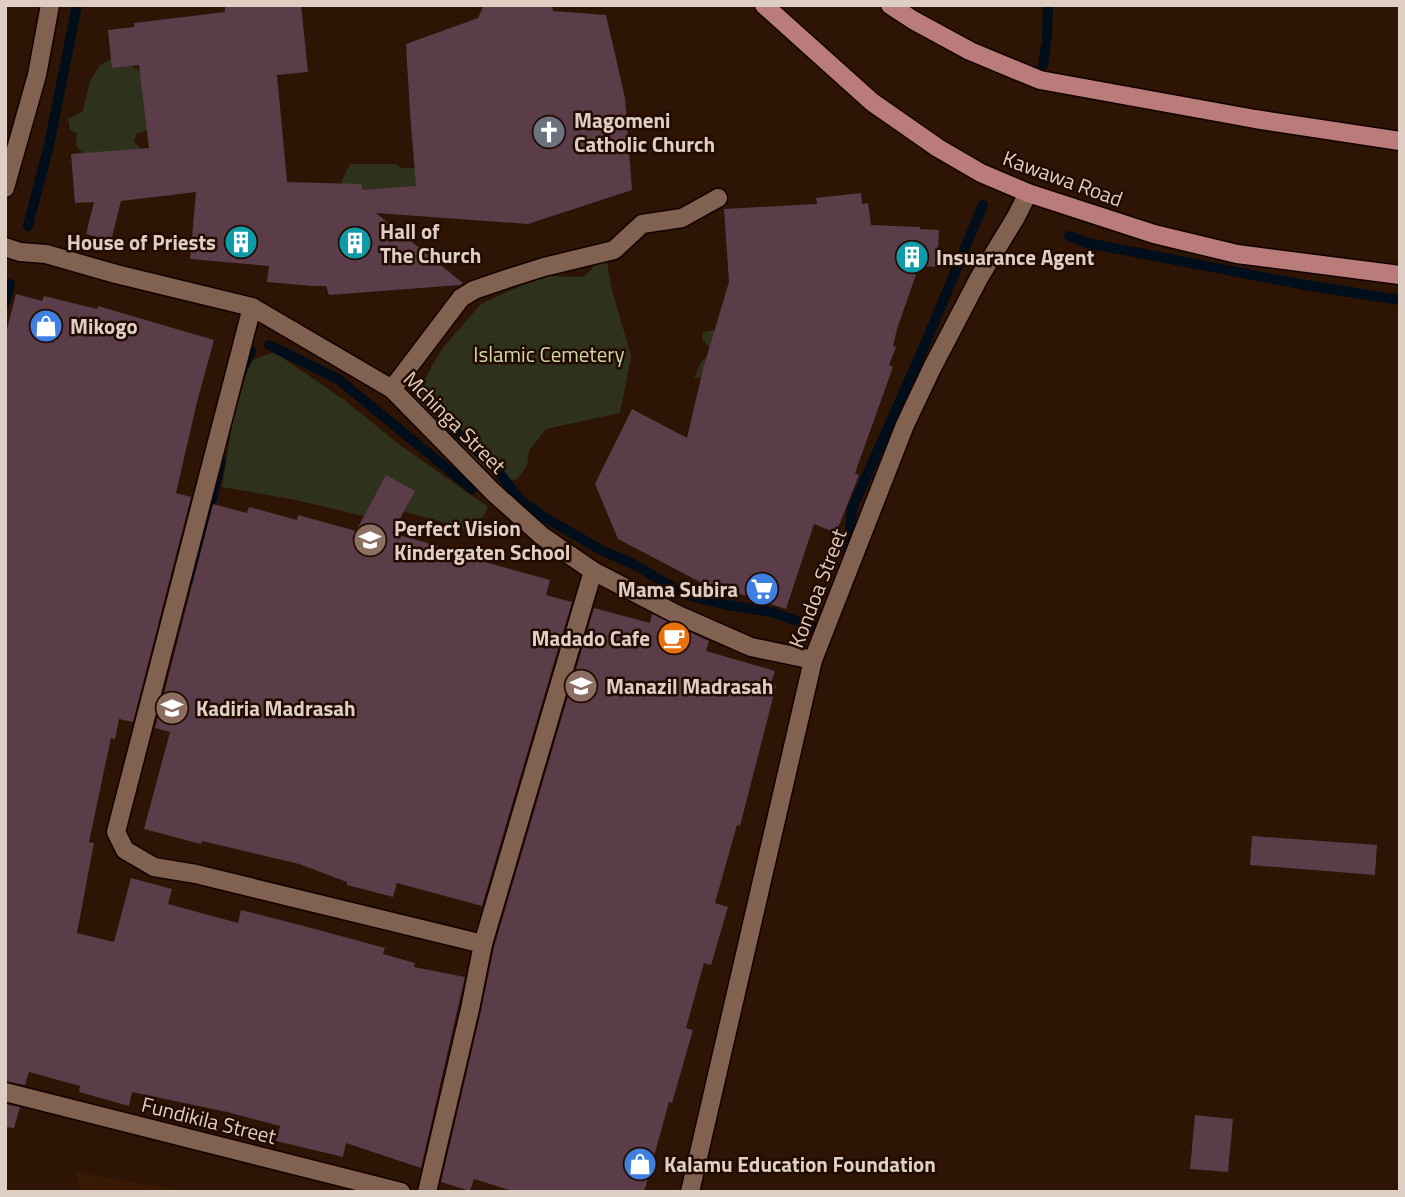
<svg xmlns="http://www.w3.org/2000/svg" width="1405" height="1197" font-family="'Titillium Web',sans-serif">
<rect width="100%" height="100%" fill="#2d1404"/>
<path fill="#381904" d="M 75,1172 L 193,1192 L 80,1192 Z"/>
<g fill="#2e321c">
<path d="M 111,59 L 127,63 L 145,74 L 165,127 L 137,133 L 134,142 L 142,149 L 127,165 L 87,158 L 76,145 L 77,133 L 70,130 L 68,119 L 83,111 L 90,81 L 100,65 Z"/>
<path d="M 350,164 L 397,164 L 400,168 L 422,168 L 417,196 L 340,198 L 342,180 Z"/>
<path d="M 607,261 L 611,286 L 631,356 L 620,413 L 546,429 L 529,451 L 527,466 L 517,479 L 502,482 L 410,404 L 442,349 L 481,304 L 520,286 L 550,276 L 584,277 L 596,264 Z"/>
<path d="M 713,330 L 727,334 L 715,376 L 694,378 L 702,360 L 713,356 L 713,351 L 702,339 L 703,332 Z"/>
<path d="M 274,352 L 343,399 L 400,445 L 488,507 L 478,527 L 465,530 L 454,525 L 405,512 L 380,519 L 359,515 L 296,500 L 222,487 L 233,420 L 250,361 Z"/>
</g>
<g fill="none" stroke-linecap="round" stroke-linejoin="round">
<g stroke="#000d1a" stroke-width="10">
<path d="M 1047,38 L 1048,5"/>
<path d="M 1043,65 L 1046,46"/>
<path d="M 28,226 L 49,145 L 77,5"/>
<path d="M 1069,236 L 1087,243 L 1305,285 L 1400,300"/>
<path d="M 5,303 L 10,284"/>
<path d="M 269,345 L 338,379 L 472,489"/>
<path d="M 242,371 L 251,351"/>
<path d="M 451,427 L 498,471 L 521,501 L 549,520 L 601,550 L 635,565 L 686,595 L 727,605 L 771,612 L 821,629 L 824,622"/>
<path d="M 848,555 L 852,509 L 926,342 L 983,205"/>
<path d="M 191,579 L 200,551 L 221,460"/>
</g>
</g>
<g fill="#5b3c49">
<path d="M 225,5 L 301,5 L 308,72 L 277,75 L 287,182 L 361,184 L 363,190 L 416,186 L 410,113 L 406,44 L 478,18 L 484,5 L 552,5 L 553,11 L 606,15 L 625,98 L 632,190 L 528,224 L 376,213 L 463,283 L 460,285 L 329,295 L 326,286 L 312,286 L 267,282 L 269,266 L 190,259 L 196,192 L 121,201 L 111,241 L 86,234 L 94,202 L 75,203 L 71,154 L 149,148 L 139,65 L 112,68 L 108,30 L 134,27 L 134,23 L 225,12 Z"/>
<path d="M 861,193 L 862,204 L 868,203 L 871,225 L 920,227 L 920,229 L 939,230 L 937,267 L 919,266 L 897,329 L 893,346 L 896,347 L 889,365 L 893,367 L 855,473 L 859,475 L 836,533 L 814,524 L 786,609 L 722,588 L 721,593 L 618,539 L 595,484 L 632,409 L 687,438 L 703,369 L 729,282 L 724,209 L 817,204 L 816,198 Z"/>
<path d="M 16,294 L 42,301 L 44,296 L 97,309 L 98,306 L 214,340 L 197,402 L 176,493 L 191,497 L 133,722 L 119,719 L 115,739 L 111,738 L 89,842 L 94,843 L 77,933 L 114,942 L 131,878 L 172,889 L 168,904 L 238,923 L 241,910 L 300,925 L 385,948 L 383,954 L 415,963 L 414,967 L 465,977 L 421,1168 L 346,1143 L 343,1157 L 276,1141 L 280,1126 L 227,1112 L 132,1092 L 129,1106 L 79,1092 L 80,1086 L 29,1072 L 25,1085 L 5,1081 L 5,337 Z"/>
<path d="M 386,475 L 415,491 L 392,533 L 438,546 L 437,549 L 550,580 L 546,595 L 572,602 L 482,906 L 397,883 L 393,897 L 347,885 L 347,882 L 299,864 L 202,841 L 201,844 L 144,829 L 170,732 L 155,728 L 213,504 L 247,513 L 249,507 L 297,520 L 298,515 L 356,531 Z"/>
<path d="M 594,608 L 650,623 L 652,614 L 709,641 L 706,651 L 775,671 L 771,684 L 776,686 L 740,826 L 737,825 L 715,903 L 728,907 L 711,965 L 704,963 L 686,1028 L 693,1030 L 672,1103 L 669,1102 L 644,1192 L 516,1192 L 474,1179 L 470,1191 L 441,1182 L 481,1011 L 494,947 Z"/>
<path d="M 1252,836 L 1377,845 L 1375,875 L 1250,865 Z"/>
<path d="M 5,1104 L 20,1107 L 14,1128 L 5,1127 Z"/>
<path d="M 1195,1115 L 1233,1119 L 1228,1172 L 1190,1169 Z"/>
</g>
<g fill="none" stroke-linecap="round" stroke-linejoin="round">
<defs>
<g id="street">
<path d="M 5,247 L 20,252 L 46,254 L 116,274 L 252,307 L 392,389 L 493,492 L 542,536 L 593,571 L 676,614 L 751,647 L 813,660"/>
<path d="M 252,307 L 116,832 L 125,850 L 154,867 L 196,874 L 483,944"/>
<path d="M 392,389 L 461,298 L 474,290 L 509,278 L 544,267 L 614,250 L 642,224 L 682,218 L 718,198"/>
<path d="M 5,1092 L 401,1192"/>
<path d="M 427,1192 L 470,1009 L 483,944 L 593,571"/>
</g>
<g id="secondary">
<path d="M 5,188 L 37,75 L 50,5"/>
<path d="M 690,1192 L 813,660 L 905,425 L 932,368 L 979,278 L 1016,217 L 1028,193"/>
</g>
<g id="primary">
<path d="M 764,5 L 872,102 L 938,148 L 981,173 L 1028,193 L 1154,234 L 1237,254 L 1400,275"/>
<path d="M 890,5 L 913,20 L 970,51 L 1040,80 L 1255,119 L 1400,141"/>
</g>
</defs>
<use href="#street" stroke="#130100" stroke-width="21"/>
<use href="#secondary" stroke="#130100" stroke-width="21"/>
<use href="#primary" stroke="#130100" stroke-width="21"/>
<use href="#street" stroke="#816250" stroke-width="18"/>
<use href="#secondary" stroke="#816250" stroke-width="18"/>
<use href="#primary" stroke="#b97c7a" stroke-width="18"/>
</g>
<defs>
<symbol id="church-disc" viewBox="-11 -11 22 22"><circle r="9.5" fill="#6b7280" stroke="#220b00"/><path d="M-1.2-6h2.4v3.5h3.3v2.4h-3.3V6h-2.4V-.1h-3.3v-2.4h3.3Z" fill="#fff"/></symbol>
<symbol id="building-disc" viewBox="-11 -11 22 22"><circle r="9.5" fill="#0f9aa8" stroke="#220b00"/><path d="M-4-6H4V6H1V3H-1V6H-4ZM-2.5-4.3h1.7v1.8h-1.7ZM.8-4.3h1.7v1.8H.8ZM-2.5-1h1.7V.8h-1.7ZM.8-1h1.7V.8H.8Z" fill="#fff"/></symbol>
<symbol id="shop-disc" viewBox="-11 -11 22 22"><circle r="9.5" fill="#3f7fe0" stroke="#220b00"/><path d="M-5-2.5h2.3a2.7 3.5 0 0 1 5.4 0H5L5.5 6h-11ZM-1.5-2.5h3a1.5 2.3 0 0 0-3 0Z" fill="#fff"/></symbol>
<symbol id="school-disc" viewBox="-11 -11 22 22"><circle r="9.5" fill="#8d6e63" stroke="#220b00"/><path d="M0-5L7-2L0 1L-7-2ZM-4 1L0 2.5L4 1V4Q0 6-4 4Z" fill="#fff"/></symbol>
<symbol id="supermarket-disc" viewBox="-11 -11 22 22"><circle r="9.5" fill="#3f7fe0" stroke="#220b00"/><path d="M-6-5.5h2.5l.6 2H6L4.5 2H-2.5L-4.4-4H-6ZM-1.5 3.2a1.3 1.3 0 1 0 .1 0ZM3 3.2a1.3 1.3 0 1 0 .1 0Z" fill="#fff"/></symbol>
<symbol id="cafe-disc" viewBox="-11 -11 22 22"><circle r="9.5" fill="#e8710a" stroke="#220b00"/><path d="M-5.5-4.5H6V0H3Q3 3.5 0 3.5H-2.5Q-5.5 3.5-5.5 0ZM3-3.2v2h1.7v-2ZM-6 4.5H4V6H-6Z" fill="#fff"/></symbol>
</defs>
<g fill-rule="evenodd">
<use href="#church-disc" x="530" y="113" width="38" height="38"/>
<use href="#building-disc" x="222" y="223" width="38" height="38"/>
<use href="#building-disc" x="336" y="224" width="38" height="38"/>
<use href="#building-disc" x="893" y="238" width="38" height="38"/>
<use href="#shop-disc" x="27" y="307" width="38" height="38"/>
<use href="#school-disc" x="351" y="521" width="38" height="38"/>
<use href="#supermarket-disc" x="743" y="570" width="38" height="38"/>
<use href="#cafe-disc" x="655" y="619" width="38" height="38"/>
<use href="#school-disc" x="562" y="667" width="38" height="38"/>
<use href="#school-disc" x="153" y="689" width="38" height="38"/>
<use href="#shop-disc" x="621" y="1145" width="38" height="38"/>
</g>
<g text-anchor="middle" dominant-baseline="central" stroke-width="5" stroke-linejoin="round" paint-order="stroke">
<g font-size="21" font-weight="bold" fill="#dfcec4" stroke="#220b00" text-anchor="start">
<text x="574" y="120">Magomeni<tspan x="574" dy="24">Catholic Church</tspan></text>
<text x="380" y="231">Hall of<tspan x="380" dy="24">The Church</tspan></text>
<text x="216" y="242" text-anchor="end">House of Priests</text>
<text x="936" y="257">Insuarance Agent</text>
<text x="70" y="326">Mikogo</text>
<text x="394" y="528">Perfect Vision<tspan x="394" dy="24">Kindergaten School</tspan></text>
<text x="738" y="589" text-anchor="end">Mama Subira</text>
<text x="650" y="638" text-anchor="end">Madado Cafe</text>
<text x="606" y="686">Manazil Madrasah</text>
<text x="196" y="708">Kadiria Madrasah</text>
<text x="664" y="1164">Kalamu Education Foundation</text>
</g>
<g font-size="21" fill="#dfcec4" stroke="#220b00">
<text transform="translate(1063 178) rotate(20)">Kawawa Road</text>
<text transform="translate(455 422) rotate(45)">Mchinga Street</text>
<text transform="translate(817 588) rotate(-69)">Kondoa Street</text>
<text transform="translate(209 1120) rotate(14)">Fundikila Street</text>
</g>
<g font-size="21" fill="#cfd9a5" stroke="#220b00">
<text x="549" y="354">Islamic Cemetery</text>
</g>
</g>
<rect width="1405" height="1197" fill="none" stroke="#dfcec4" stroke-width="14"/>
</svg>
